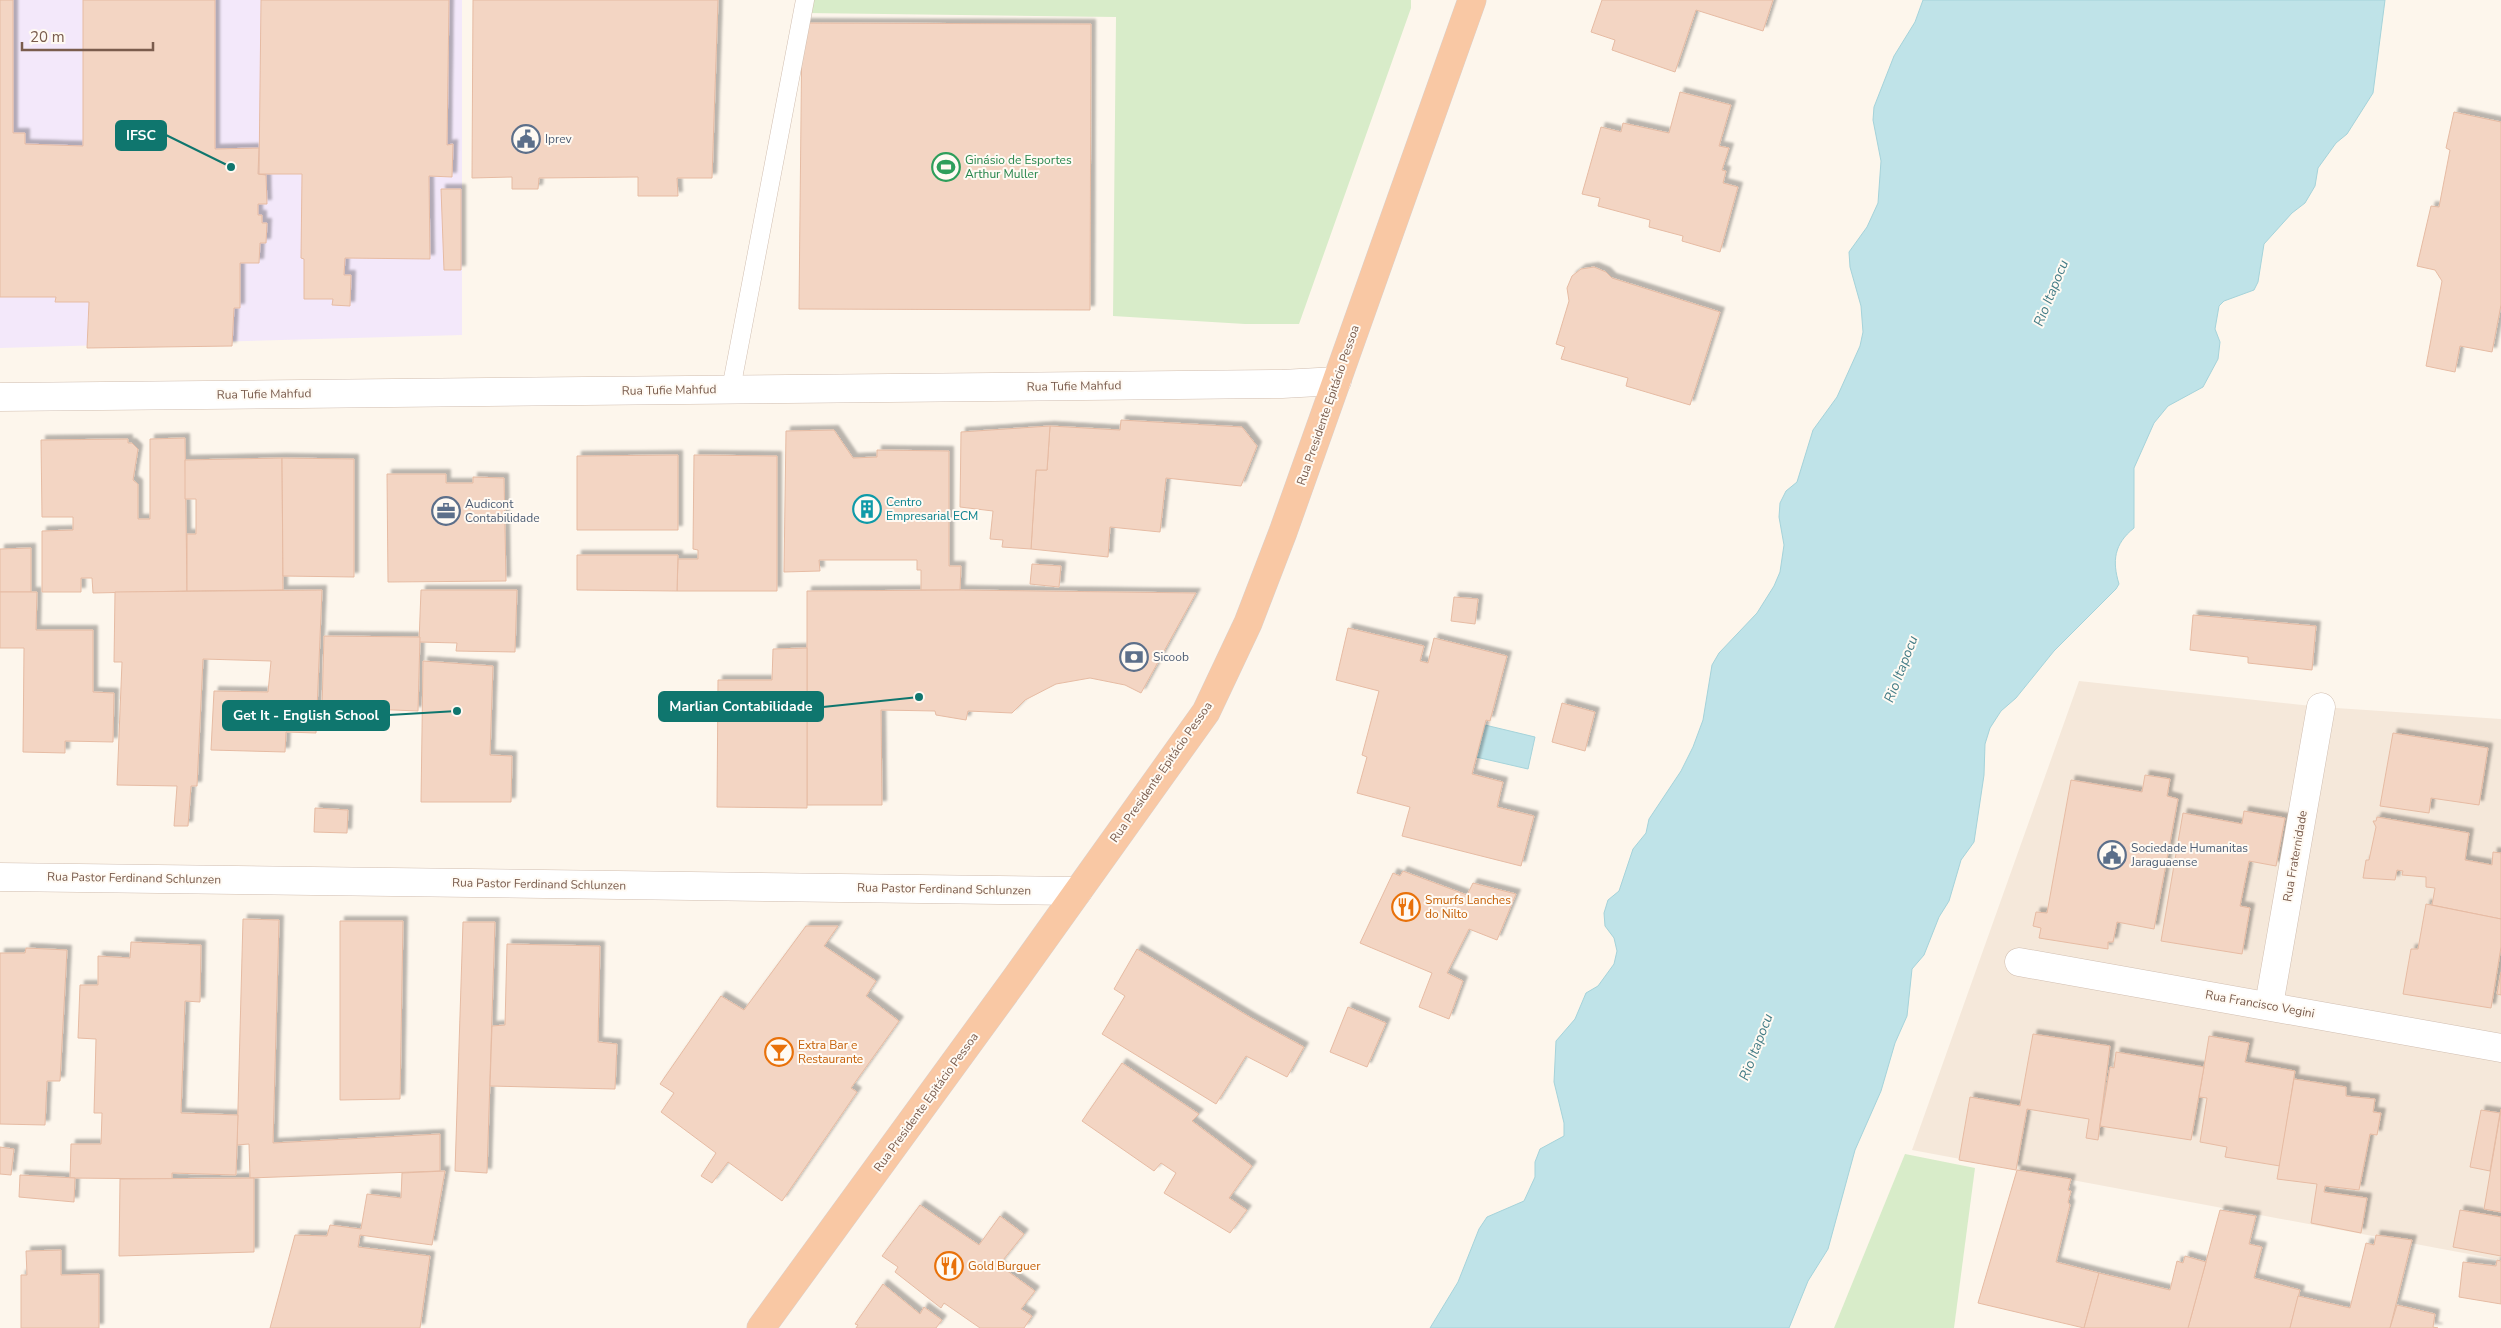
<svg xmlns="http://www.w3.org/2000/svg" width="2501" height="1328" font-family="'Nunito Sans',sans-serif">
<defs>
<filter id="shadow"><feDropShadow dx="4.5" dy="-4.5" stdDeviation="1" flood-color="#0004"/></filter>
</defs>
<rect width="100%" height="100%" fill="#fdf6ec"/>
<path fill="#f5e8da" d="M 2079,681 L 2321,707 L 2501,719 L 2501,1260 L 1912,1150 Z"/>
<path fill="#f3e8fa" d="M 0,0 L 462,0 L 462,335 L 0,348 Z"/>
<g fill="#d8ecc9">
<path d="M 806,0 L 1411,0 L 1411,8 L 1299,324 L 1245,324 L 1113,316 L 1116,17 L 807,13 Z"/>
<path d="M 1905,1154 L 1975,1168 L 1954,1328 L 1834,1328 Z"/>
</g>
<g fill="#bfe3e8" stroke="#a5d3da">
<path d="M 1923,0 L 2385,0 L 2373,93 L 2347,134 L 2336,143 L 2318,168 L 2315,186 L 2305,203 L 2292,213 L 2264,244 L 2258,282 L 2254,290 L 2224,301 L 2219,306 L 2215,329 L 2220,342 L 2218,359 L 2203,387 L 2168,406 L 2154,423 L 2134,468 L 2134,528 C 2114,544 2112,561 2119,584 L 2116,589 L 2054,651 L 2016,698 L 2001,711 L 1990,728 L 1985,744 L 1984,775 L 1974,842 L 1961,860 L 1949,901 L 1939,917 L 1924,955 L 1912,969 L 1907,1016 L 1895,1043 L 1881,1091 L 1855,1150 L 1828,1249 L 1808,1281 L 1789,1328 L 1430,1328 L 1458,1282 L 1479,1229 L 1487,1217 L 1524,1201 L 1535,1177 L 1535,1162 L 1540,1149 L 1564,1136 L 1564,1123 L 1554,1082 L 1556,1041 L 1575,1019 L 1586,993 L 1598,986 L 1614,964 L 1617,951 L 1614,938 L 1605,926 L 1604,913 L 1608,900 L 1619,891 L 1633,849 L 1646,833 L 1649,819 L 1681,771 L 1693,747 L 1703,720 L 1712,665 L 1719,653 L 1757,613 L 1774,586 L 1780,572 L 1784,545 L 1779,517 L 1780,503 L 1786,491 L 1797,482 L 1813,430 L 1837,397 L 1860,346 L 1863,332 L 1861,306 L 1850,267 L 1849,252 L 1867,227 L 1878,203 L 1881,161 L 1873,120 L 1874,107 L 1894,56 L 1915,22 Z"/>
<path d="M 1485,725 L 1535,737 L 1528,769 L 1476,757 Z"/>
</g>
<g fill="#f3d5c3" stroke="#e6bba3" filter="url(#shadow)">
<path d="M 0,0 L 13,0 L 13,133 L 25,133 L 25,144 L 83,146 L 83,0 L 215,0 L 215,149 L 259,148 L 258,174 L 266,175 L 267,204 L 258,204 L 258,215 L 262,215 L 262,223 L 267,223 L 266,243 L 260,243 L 259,263 L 240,263 L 240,308 L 234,308 L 232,346 L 87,348 L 89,302 L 55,302 L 56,297 L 0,297 Z"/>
<path d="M 261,0 L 449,0 L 447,145 L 453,144 L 452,177 L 429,176 L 430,259 L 345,258 L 344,275 L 351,275 L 350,306 L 332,305 L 333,299 L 304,299 L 304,259 L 301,258 L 302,174 L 259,174 Z"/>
<path d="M 473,0 L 718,0 L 712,178 L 677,178 L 678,196 L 638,196 L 638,177 L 539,178 L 538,189 L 512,189 L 512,177 L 472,178 Z"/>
<path d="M 1602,0 L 1773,0 L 1763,31 L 1696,10 L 1675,72 L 1612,50 L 1615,40 L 1591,32 Z"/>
<path d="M 802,23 L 1091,24 L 1090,310 L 799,309 Z"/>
<path d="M 1680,92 L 1731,105 L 1719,146 L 1729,148 L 1722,170 L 1726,171 L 1723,183 L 1738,187 L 1720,252 L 1682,241 L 1683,236 L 1649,227 L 1650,220 L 1598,206 L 1600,198 L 1582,194 L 1601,127 L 1621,132 L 1623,123 L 1669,133 Z"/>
<path d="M 2454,112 L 2501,122 L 2501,305 L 2492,352 L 2460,346 L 2455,372 L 2426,366 L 2442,281 L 2435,270 L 2417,266 L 2431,206 L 2439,207 L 2450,150 L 2446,148 Z"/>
<path d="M 441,189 L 461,189 L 461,270 L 444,270 Z"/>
<path d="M 1594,267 L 1606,272 L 1612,278 L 1720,312 L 1690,405 L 1626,386 L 1628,378 L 1561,359 L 1565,347 L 1556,344 L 1569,301 L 1567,288 L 1572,276 L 1581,269 Z"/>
<path d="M 1121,420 L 1242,427 L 1257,446 L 1241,486 L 1166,478 L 1160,532 L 1110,527 L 1108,557 L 1031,549 L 1036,470 L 1047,470 L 1050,426 L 1120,430 Z"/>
<path d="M 1050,426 L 1047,470 L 1036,470 L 1031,549 L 1002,547 L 1003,540 L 990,539 L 993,511 L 960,507 L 961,432 Z"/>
<path d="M 834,430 L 853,458 L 877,457 L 877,450 L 949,451 L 949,566 L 961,566 L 960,590 L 921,590 L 921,570 L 917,570 L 917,560 L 819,560 L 820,571 L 784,572 L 786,431 Z"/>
<path d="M 185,438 L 187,591 L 93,593 L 92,578 L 81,578 L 81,592 L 42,592 L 42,531 L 73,530 L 73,517 L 42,517 L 41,440 L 128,439 L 128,443 L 132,443 L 138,449 L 133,480 L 138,484 L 138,519 L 150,519 L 150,439 Z"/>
<path d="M 678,455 L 678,530 L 577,530 L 577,456 Z"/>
<path d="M 694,455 L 777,456 L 777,591 L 677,591 L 678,559 L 698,559 L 698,550 L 693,549 Z"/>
<path d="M 282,458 L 283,590 L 187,591 L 187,534 L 196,534 L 196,499 L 185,499 L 185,460 Z"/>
<path d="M 282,458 L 354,459 L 354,577 L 283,576 Z"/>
<path d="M 387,474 L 446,474 L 446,483 L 473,483 L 473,477 L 504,478 L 506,581 L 388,582 Z"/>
<path d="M 31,548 L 31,592 L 0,592 L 0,549 Z"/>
<path d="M 577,555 L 678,555 L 677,591 L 577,590 Z"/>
<path d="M 1032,564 L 1061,566 L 1059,587 L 1030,584 Z"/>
<path d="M 322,590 L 316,733 L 286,732 L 285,752 L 211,750 L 214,691 L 268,692 L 271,661 L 203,659 L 197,786 L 191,786 L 188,826 L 174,826 L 177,786 L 117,785 L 122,662 L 114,662 L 115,592 Z"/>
<path d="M 421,590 L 517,590 L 515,652 L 456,651 L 457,643 L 419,642 Z"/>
<path d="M 960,590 L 1196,593 L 1141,693 L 1125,685 L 1090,678 L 1056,684 L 1025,700 L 1012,713 L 968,711 L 966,720 L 936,715 L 935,711 L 881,710 L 882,805 L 807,805 L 807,591 Z"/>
<path d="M 0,592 L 37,592 L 36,630 L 93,630 L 93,692 L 114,693 L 113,742 L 65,741 L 65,753 L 23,752 L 24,648 L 0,648 Z"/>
<path d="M 1454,597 L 1478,599 L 1475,624 L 1451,621 Z"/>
<path d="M 2193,615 L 2316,626 L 2312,670 L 2248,663 L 2248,657 L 2190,650 Z"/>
<path d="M 1348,628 L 1424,646 L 1420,661 L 1428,663 L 1434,638 L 1507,656 L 1490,721 L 1486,720 L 1472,774 L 1503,782 L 1497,807 L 1534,816 L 1521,866 L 1402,836 L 1410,807 L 1357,793 L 1367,757 L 1362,755 L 1379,691 L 1336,680 Z"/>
<path d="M 324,636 L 420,637 L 418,711 L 322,707 Z"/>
<path d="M 807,648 L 807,808 L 717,807 L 718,680 L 772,680 L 773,649 Z"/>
<path d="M 423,661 L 493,666 L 490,755 L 512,756 L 511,802 L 421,802 Z"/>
<path d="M 1562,703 L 1595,712 L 1585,751 L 1552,742 Z"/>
<path d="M 2393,733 L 2488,748 L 2479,805 L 2431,798 L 2429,813 L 2380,806 Z"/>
<path d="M 2145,775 L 2170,779 L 2167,796 L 2178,799 L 2154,929 L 2117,922 L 2113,942 L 2108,942 L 2108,949 L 2039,938 L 2041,928 L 2033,926 L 2036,912 L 2047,913 L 2071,780 L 2142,792 Z"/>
<path d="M 315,808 L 348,810 L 347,833 L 314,832 Z"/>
<path d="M 2244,811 L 2285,818 L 2276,866 L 2249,861 L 2240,906 L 2250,908 L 2242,954 L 2161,941 L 2183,813 L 2242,824 Z"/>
<path d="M 2377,817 L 2469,833 L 2465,860 L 2492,865 L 2493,852 L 2501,853 L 2501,919 L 2432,905 L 2435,888 L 2426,887 L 2426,877 L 2402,875 L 2403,871 L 2397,870 L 2395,880 L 2363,878 L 2366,860 L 2369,860 L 2376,827 L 2373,821 L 2376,821 Z"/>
<path d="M 1403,871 L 1467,895 L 1473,883 L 1516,894 L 1497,940 L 1469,929 L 1447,973 L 1463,981 L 1449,1019 L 1419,1007 L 1432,973 L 1360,943 L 1393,873 L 1400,876 Z"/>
<path d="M 2426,904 L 2501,919 L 2501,947 L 2491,1008 L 2403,994 L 2411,949 L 2418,949 Z"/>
<path d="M 243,919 L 279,920 L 273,1143 L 440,1134 L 440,1171 L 250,1178 L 249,1144 L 237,1145 Z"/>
<path d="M 340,921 L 403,921 L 400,1099 L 340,1100 Z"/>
<path d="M 463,922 L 495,922 L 487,1173 L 455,1171 Z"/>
<path d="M 806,926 L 838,926 L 824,946 L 876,981 L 866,996 L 899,1021 L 851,1088 L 857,1092 L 782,1201 L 728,1162 L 712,1183 L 701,1176 L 716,1153 L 661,1112 L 674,1093 L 660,1084 L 721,996 L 744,1010 Z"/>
<path d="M 131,942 L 201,945 L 200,1002 L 185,1001 L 181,1113 L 238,1115 L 236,1175 L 172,1173 L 172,1179 L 70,1178 L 71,1144 L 101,1144 L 102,1113 L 94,1113 L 96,1039 L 78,1038 L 80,985 L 98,985 L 98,956 L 130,958 Z"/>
<path d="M 507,944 L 600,946 L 598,1042 L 617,1044 L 615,1089 L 490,1086 L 492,1026 L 505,1025 Z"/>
<path d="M 26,948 L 67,950 L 60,1081 L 47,1081 L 45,1125 L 0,1124 L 0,953 L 25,953 Z"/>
<path d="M 1137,949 L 1253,1019 L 1304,1047 L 1287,1077 L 1246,1056 L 1216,1104 L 1102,1034 L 1125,996 L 1114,989 Z"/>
<path d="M 2501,972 L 2501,995 L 2497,994 Z"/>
<path d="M 1348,1007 L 1386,1023 L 1367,1067 L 1330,1052 Z"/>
<path d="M 2033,1034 L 2110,1046 L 2098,1140 L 2086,1138 L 2089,1119 L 2027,1109 L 2016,1170 L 1959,1160 L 1970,1097 L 2020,1106 Z"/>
<path d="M 2209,1036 L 2249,1043 L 2245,1062 L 2295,1071 L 2280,1166 L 2225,1157 L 2227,1147 L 2200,1142 L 2207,1098 L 2199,1097 Z"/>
<path d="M 2116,1052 L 2204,1067 L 2191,1140 L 2100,1126 L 2110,1067 L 2114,1068 Z"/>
<path d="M 1122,1063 L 1199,1114 L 1192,1121 L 1252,1166 L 1229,1198 L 1247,1210 L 1230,1233 L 1164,1193 L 1176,1173 L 1161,1163 L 1154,1171 L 1082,1121 Z"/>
<path d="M 2294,1079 L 2346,1087 L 2346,1096 L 2375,1099 L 2373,1112 L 2381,1113 L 2377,1135 L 2370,1134 L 2359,1190 L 2325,1186 L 2324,1192 L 2367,1198 L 2361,1233 L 2311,1223 L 2317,1184 L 2277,1179 Z"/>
<path d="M 2501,1109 L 2501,1212 L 2484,1209 Z"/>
<path d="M 2481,1110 L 2500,1113 L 2490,1171 L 2470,1167 Z"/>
<path d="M 0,1147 L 14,1149 L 11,1175 L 0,1174 Z"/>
<path d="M 2017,1170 L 2071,1179 L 2068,1190 L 2071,1191 L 2068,1202 L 2070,1205 L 2056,1262 L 2099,1273 L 2084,1328 L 1978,1303 Z"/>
<path d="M 445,1171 L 432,1245 L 360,1235 L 358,1247 L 430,1256 L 420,1328 L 270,1328 L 295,1235 L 327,1236 L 330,1225 L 361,1229 L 367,1194 L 401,1198 L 402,1173 Z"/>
<path d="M 20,1175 L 75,1178 L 74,1202 L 19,1197 Z"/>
<path d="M 254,1178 L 254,1252 L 119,1256 L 120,1179 Z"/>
<path d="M 920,1205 L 979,1245 L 1000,1216 L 1024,1234 L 999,1265 L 1035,1291 L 1021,1309 L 1032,1316 L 1024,1328 L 980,1328 L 944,1303 L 941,1308 L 895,1272 L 898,1267 L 882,1256 Z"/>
<path d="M 2220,1210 L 2256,1216 L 2249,1244 L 2262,1247 L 2254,1278 L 2300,1290 L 2290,1328 L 2188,1328 Z"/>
<path d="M 2460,1210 L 2501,1217 L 2501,1256 L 2453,1247 Z"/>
<path d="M 2376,1235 L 2412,1240 L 2390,1328 L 2290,1328 L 2298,1296 L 2350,1308 L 2366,1243 L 2374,1245 Z"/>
<path d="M 61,1250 L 61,1275 L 99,1274 L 99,1328 L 21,1328 L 21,1275 L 27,1275 L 26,1251 Z"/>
<path d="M 2185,1256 L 2206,1262 L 2188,1328 L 2084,1328 L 2099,1273 L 2170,1290 L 2177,1261 L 2183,1263 Z"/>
<path d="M 2497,1260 L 2501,1261 L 2501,1304 L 2459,1297 L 2463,1262 L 2496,1266 Z"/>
<path d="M 883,1284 L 920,1314 L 924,1307 L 942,1320 L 936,1328 L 856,1328 L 858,1325 L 855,1324 Z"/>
<path d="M 2397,1305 L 2435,1314 L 2433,1327 L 2438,1328 L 2390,1328 Z"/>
</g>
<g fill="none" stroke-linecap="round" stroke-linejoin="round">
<defs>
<path id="service" d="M 731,389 L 805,0"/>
<g id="minor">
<path d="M 0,397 L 1282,384 L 1337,381"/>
<path d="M 0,877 L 1078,891"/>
<path d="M 2019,962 L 2501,1048"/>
<path d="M 2269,1005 L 2321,707"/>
</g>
<path id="trunk" d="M 761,1328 L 1016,978 L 1206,712 L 1248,623 L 1283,532 L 1472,0"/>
</defs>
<use href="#service" stroke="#d1beb0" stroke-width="19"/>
<use href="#minor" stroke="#d1beb0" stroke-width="29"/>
<use href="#trunk" stroke="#dad1cd" stroke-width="29"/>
<use href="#service" stroke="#fff" stroke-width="18"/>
<use href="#minor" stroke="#fff" stroke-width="28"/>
<use href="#trunk" stroke="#f9c8a4" stroke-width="28"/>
</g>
<defs>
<symbol id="civic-ring" viewBox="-11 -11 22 22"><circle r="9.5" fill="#fffaf3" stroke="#5c6f8a" stroke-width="1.5"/><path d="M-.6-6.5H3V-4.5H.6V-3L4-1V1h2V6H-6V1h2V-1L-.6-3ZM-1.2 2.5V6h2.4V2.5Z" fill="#5c6f8a"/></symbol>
<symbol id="stadium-ring" viewBox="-11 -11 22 22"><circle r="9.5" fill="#fffaf3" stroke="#2e9e5b" stroke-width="1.5"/><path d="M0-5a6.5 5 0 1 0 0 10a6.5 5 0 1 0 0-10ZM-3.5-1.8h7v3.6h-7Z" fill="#2e9e5b"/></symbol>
<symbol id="building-ring" viewBox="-11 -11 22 22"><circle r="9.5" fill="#fffaf3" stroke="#0f9aa8" stroke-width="1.5"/><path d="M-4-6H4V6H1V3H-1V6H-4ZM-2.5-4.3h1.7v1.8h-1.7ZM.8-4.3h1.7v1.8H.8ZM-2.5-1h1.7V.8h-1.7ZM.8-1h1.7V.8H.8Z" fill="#0f9aa8"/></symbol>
<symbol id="office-ring" viewBox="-11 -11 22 22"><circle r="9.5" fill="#fffaf3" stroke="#5c6f8a" stroke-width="1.5"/><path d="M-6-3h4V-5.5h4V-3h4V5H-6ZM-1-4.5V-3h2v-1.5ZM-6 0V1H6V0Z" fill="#5c6f8a"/></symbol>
<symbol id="bank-ring" viewBox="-11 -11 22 22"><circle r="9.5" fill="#fffaf3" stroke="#5c6f8a" stroke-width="1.5"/><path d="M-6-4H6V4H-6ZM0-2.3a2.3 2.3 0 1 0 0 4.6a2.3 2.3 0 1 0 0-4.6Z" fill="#5c6f8a"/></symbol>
<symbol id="restaurant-ring" viewBox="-11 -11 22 22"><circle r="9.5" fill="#fffaf3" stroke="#e8710a" stroke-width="1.5"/><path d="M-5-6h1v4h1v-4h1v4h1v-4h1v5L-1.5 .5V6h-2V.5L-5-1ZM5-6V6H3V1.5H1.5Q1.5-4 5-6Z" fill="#e8710a"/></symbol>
<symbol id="bar-ring" viewBox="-11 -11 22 22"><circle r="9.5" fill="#fffaf3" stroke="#e8710a" stroke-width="1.5"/><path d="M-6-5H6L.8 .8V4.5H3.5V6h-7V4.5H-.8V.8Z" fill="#e8710a"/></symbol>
</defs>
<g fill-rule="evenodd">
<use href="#civic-ring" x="510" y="123" width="32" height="32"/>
<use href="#stadium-ring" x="930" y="151" width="32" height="32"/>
<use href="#building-ring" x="851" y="493" width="32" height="32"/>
<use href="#office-ring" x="430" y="495" width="32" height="32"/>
<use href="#bank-ring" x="1118" y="641" width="32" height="32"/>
<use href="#civic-ring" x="2096" y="839" width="32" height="32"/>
<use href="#restaurant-ring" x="1390" y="891" width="32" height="32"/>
<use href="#bar-ring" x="763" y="1036" width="32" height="32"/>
<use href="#restaurant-ring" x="933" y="1250" width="32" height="32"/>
</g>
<g text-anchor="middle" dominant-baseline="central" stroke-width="4" stroke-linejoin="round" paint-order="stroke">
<g font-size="12" fill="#4e5e75" stroke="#fffaf3" text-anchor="start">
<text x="545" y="139">Iprev</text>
<text x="465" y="504">Audicont<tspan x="465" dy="14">Contabilidade</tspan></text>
<text x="1153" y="657">Sicoob</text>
<text x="2131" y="848">Sociedade Humanitas<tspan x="2131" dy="14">Jaraguaense</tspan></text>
</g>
<g font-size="12" fill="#27864d" stroke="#fffaf3" text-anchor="start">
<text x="965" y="160">Ginásio de Esportes<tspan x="965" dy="14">Arthur Muller</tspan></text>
</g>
<g font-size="12" fill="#7a5c4d" stroke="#fffaf3">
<text transform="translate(1074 386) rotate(-1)">Rua Tufie Mahfud</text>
<text transform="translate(669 390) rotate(-1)">Rua Tufie Mahfud</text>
<text transform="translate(264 394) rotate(-1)">Rua Tufie Mahfud</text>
<text transform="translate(1328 405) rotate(-71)">Rua Presidente Epitácio Pessoa</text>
<text transform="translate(1161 772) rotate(-55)">Rua Presidente Epitácio Pessoa</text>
<text transform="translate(2295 856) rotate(-80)">Rua Fraternidade</text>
<text transform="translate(134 878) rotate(1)">Rua Pastor Ferdinand Schlunzen</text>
<text transform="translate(539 884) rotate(1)">Rua Pastor Ferdinand Schlunzen</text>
<text transform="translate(944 889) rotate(1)">Rua Pastor Ferdinand Schlunzen</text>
<text transform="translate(2260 1004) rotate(10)">Rua Francisco Vegini</text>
<text transform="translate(926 1102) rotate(-54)">Rua Presidente Epitácio Pessoa</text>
</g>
<g font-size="12" fill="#0d838f" stroke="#fffaf3" text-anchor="start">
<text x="886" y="502">Centro<tspan x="886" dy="14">Empresarial ECM</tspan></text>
</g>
<g font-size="12" fill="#c56008" stroke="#fffaf3" text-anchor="start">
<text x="1425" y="900">Smurfs Lanches<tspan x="1425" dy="14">do Nilto</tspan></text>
<text x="798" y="1045">Extra Bar e<tspan x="798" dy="14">Restaurante</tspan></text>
<text x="968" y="1266">Gold Burguer</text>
</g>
<g font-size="14" font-style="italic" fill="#437c86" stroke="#fffaf3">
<text transform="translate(2051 293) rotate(-68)">Rio Itapocu</text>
<text transform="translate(1901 669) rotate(-69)">Rio Itapocu</text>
<text transform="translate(1756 1047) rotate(-69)">Rio Itapocu</text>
</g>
</g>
<path fill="none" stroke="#0f766e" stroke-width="2" d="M231 167L166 135M919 697L823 707M457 711L389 715"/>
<g fill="#0f766e" stroke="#fffaf3" stroke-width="2">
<circle cx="231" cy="167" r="5"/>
<circle cx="919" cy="697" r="5"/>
<circle cx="457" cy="711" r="5"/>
</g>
<g fill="#0f766e" stroke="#0f766e" stroke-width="2">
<rect x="116" y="121" width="50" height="29" rx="5"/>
<rect x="659" y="692" width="164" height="29" rx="5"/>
<rect x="223" y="701" width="166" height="29" rx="5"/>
</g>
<g font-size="14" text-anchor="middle" font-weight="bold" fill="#fff">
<text x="141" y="140">IFSC</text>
<text x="741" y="711">Marlian Contabilidade</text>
<text x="306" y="720">Get It - English School</text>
</g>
<path d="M22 42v8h131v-8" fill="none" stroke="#7a5c4d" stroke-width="2.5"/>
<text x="30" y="42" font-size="15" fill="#7a5c4d" stroke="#fffaf3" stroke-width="4" paint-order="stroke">20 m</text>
</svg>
